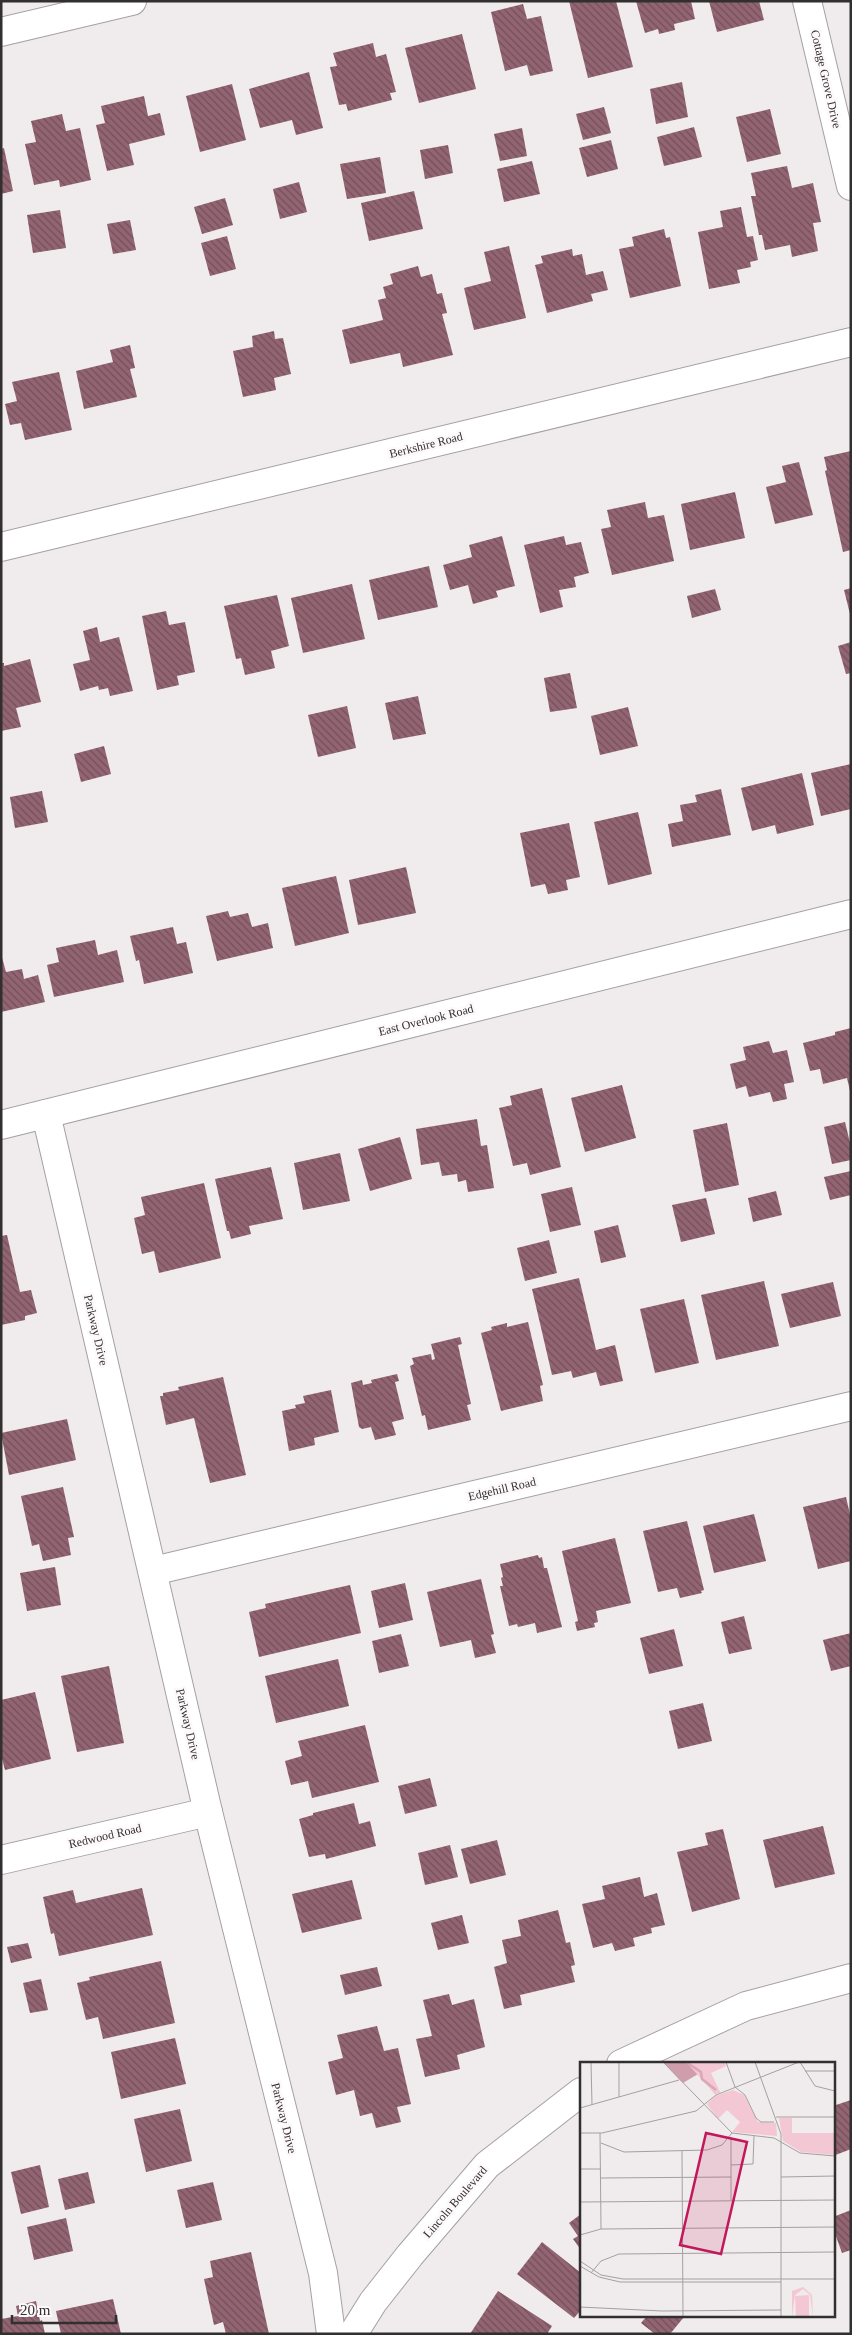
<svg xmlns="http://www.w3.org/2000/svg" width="852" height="2335" font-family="'Times New Roman',serif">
<defs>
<pattern id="building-back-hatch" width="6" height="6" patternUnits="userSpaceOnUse" patternTransform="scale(1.25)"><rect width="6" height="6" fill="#936573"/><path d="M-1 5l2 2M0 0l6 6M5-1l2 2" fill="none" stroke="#724f5a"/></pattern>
</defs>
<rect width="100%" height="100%" fill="#f0ebec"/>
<g fill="url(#building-back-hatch)">
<path d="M 569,1 L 616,1 L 633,67 L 588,78 Z"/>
<path d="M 636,1 L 691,1 L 695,19 L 674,24 L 675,30 L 659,34 L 658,29 L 645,33 Z"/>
<path d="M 709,1 L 759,1 L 764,20 L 717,32 Z"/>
<path d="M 523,4 L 527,19 L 541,16 L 553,71 L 530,76 L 527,65 L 505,71 L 491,12 Z"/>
<path d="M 462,34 L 476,89 L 419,103 L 405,48 Z"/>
<path d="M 373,43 L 376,57 L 386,54 L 396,92 L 390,93 L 392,100 L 348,111 L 346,104 L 339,105 L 330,67 L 337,66 L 333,53 Z"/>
<path d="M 309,72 L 323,128 L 296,135 L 292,120 L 260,128 L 249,89 Z"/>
<path d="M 682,82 L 688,117 L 656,124 L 650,89 Z"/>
<path d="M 232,84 L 246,140 L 200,152 L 186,96 Z"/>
<path d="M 144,96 L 148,116 L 160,113 L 165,135 L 129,144 L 134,165 L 107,171 L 96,125 L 105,123 L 101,106 Z"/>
<path d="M 604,107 L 611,133 L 583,140 L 576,114 Z"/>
<path d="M 770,109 L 781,154 L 747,162 L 736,117 Z"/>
<path d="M 62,114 L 66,131 L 80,128 L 91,180 L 60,187 L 59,180 L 34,185 L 25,144 L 36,142 L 31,121 Z"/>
<path d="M 694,127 L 702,157 L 664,166 L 657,137 Z"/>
<path d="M 522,128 L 527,156 L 500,161 L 494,134 Z"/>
<path d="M 611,140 L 618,169 L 587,177 L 579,148 Z"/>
<path d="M 448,145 L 453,173 L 425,179 L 420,150 Z"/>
<path d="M 4,148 L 13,191 L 1,194 L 1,149 Z"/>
<path d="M 380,157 L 386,193 L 347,199 L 340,164 Z"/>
<path d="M 532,161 L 540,194 L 504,202 L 497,169 Z"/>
<path d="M 787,166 L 792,188 L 813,183 L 821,222 L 813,223 L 818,251 L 792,257 L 790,245 L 765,250 L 762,235 L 759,235 L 751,196 L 756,196 L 751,173 Z"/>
<path d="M 299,182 L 307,212 L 280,219 L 273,189 Z"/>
<path d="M 414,191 L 423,229 L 369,241 L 361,203 Z"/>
<path d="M 225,198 L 233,225 L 202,234 L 194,207 Z"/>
<path d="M 741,207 L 747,237 L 753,236 L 758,260 L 750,262 L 751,267 L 737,270 L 740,283 L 709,289 L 698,232 L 723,227 L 720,211 Z"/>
<path d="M 60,210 L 66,248 L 33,253 L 27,215 Z"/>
<path d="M 130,220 L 136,250 L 113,254 L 107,224 Z"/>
<path d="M 664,229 L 666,238 L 670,237 L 681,286 L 630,298 L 619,249 L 634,246 L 632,237 Z"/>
<path d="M 227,236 L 236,269 L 210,276 L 201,243 Z"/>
<path d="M 509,246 L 526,318 L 474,330 L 464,288 L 491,281 L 484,252 Z"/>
<path d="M 572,249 L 573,256 L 582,254 L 586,275 L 603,271 L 608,290 L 591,294 L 593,301 L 547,313 L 535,265 L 543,263 L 541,256 Z"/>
<path d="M 418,266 L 421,277 L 432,274 L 437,294 L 442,293 L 447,313 L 442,314 L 453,355 L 403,367 L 400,353 L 350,364 L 342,330 L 383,320 L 378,300 L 386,298 L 383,287 L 393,284 L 390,274 Z"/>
<path d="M 274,331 L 275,339 L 283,338 L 291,374 L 274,378 L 276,390 L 243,397 L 233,351 L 253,347 L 252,336 Z"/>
<path d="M 130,345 L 135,368 L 130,369 L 137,397 L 84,409 L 76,371 L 113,362 L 110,350 Z"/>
<path d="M 59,372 L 72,430 L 25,440 L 21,423 L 10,425 L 5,404 L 17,401 L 12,382 Z"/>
<path d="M 851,451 L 851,550 L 843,552 L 825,471 L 827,470 L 824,457 Z"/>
<path d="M 799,462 L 813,515 L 775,524 L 766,487 L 786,482 L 782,466 Z"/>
<path d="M 735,492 L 745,538 L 690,550 L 681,504 Z"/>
<path d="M 645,502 L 648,518 L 664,515 L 674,561 L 612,575 L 601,529 L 611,527 L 607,510 Z"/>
<path d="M 502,536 L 515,586 L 496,591 L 498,597 L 473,604 L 468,585 L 450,590 L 443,565 L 472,557 L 469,545 Z"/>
<path d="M 564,536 L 566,545 L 581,542 L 589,573 L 574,577 L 576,587 L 559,590 L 563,607 L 540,613 L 524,545 Z"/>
<path d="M 429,566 L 438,607 L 378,620 L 369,580 Z"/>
<path d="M 352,584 L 365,639 L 303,653 L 291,598 Z"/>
<path d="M 851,588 L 851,614 L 850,614 L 844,590 Z"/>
<path d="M 715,589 L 721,610 L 692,618 L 687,596 Z"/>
<path d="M 277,595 L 289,646 L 271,651 L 275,668 L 245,675 L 241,658 L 236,659 L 224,606 Z"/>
<path d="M 166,611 L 169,625 L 185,622 L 195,672 L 177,676 L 179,685 L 157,690 L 142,616 Z"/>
<path d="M 97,627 L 100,642 L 119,637 L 133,691 L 110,696 L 108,688 L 99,690 L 98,686 L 80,691 L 73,664 L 90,660 L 83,631 Z"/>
<path d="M 851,642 L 851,673 L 846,674 L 838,646 Z"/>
<path d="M 30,659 L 41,702 L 16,708 L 21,727 L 1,731 L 1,663 L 4,663 L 4,666 Z"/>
<path d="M 570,673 L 577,708 L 550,712 L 544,678 Z"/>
<path d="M 418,696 L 426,734 L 393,740 L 385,703 Z"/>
<path d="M 347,706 L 356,748 L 318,757 L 308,715 Z"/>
<path d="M 628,707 L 638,746 L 600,755 L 591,716 Z"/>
<path d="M 104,746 L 111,774 L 81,782 L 74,754 Z"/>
<path d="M 851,764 L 851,809 L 821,816 L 811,773 Z"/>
<path d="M 802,773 L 814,825 L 777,834 L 775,825 L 752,831 L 741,788 Z"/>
<path d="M 721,789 L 731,835 L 672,847 L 668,824 L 683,821 L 680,805 L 697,802 L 695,795 Z"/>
<path d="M 42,791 L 48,822 L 15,828 L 10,797 Z"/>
<path d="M 638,812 L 652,874 L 608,885 L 594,822 Z"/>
<path d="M 569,823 L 580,877 L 566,880 L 568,890 L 548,894 L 545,884 L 531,887 L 520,833 Z"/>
<path d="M 406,867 L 416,913 L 358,925 L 349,880 Z"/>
<path d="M 336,876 L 349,933 L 295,946 L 282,888 Z"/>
<path d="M 228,911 L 230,917 L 248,913 L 252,927 L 268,923 L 273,948 L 217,961 L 206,916 Z"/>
<path d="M 173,927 L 177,944 L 186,942 L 193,973 L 144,984 L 139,960 L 136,961 L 130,936 Z"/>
<path d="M 95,940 L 98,955 L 117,950 L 124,982 L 54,997 L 47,965 L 59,962 L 56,948 Z"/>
<path d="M 1,954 L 6,972 L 22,969 L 24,979 L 38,975 L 45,1002 L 1,1012 Z"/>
<path d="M 851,1028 L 851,1091 L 850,1091 L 847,1078 L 823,1084 L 820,1069 L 810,1071 L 803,1043 L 835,1035 L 835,1032 Z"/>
<path d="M 769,1041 L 773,1053 L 787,1050 L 794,1082 L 784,1084 L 787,1099 L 773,1102 L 770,1092 L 749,1097 L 746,1086 L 736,1089 L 730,1064 L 746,1060 L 743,1047 Z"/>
<path d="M 622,1085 L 636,1138 L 585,1152 L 571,1098 Z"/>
<path d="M 542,1088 L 561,1167 L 530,1175 L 527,1163 L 513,1166 L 499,1108 L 512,1105 L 510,1096 Z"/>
<path d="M 477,1119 L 481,1146 L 487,1145 L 494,1188 L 468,1192 L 466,1180 L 458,1182 L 457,1174 L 442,1176 L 439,1162 L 421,1165 L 416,1129 Z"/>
<path d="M 845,1122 L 851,1147 L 851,1160 L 832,1164 L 824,1127 Z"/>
<path d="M 727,1123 L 739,1185 L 705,1192 L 693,1130 Z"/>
<path d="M 400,1137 L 412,1179 L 370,1191 L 358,1149 Z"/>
<path d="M 340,1153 L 350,1201 L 303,1210 L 294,1163 Z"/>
<path d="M 271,1167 L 283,1219 L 249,1226 L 251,1234 L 231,1239 L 229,1231 L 227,1231 L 215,1179 Z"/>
<path d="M 851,1171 L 851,1195 L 830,1200 L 824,1177 Z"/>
<path d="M 204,1183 L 221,1258 L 159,1273 L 154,1251 L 142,1254 L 134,1218 L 145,1215 L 141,1197 Z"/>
<path d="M 572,1187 L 581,1225 L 550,1232 L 541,1194 Z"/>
<path d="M 776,1191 L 782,1215 L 753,1222 L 748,1198 Z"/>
<path d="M 706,1198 L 715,1234 L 681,1242 L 672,1205 Z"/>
<path d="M 618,1225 L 626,1257 L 601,1263 L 594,1231 Z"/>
<path d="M 7,1235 L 20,1292 L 31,1290 L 37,1313 L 25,1316 L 25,1320 L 1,1325 L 1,1236 Z"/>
<path d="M 549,1240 L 557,1273 L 525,1281 L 517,1248 Z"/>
<path d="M 579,1278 L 596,1350 L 615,1345 L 623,1381 L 600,1386 L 596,1372 L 573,1378 L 571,1371 L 552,1375 L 532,1289 Z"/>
<path d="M 764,1281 L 779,1346 L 716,1360 L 701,1295 Z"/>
<path d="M 833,1282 L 841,1316 L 790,1328 L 781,1294 Z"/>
<path d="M 684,1299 L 699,1363 L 655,1373 L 640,1309 Z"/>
<path d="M 528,1322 L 543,1385 L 540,1386 L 543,1401 L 501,1411 L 481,1333 L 492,1330 L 491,1327 L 507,1323 L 507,1327 Z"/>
<path d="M 460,1337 L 462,1344 L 458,1345 L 471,1404 L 467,1405 L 471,1420 L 428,1430 L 425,1415 L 422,1416 L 410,1366 L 414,1364 L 412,1358 L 431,1354 L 432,1360 L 435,1359 L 431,1344 Z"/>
<path d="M 397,1374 L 399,1381 L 395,1382 L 404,1419 L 392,1422 L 396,1435 L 375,1440 L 371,1427 L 362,1429 L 359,1427 L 351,1383 L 362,1380 L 363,1385 L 372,1383 L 371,1380 Z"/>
<path d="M 223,1377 L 246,1475 L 210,1483 L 194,1418 L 166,1425 L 160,1396 L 163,1396 L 163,1393 L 179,1390 L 178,1387 Z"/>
<path d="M 331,1390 L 339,1432 L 314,1438 L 315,1445 L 289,1451 L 282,1411 L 296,1408 L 295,1405 L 305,1403 L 303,1396 Z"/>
<path d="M 67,1419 L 76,1460 L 9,1475 L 1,1433 Z"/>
<path d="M 63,1487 L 74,1537 L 68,1538 L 71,1555 L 43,1561 L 39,1544 L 32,1546 L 21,1496 Z"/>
<path d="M 846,1497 L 851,1519 L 851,1561 L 818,1569 L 803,1507 Z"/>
<path d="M 754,1514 L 766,1561 L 714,1573 L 703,1526 Z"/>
<path d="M 687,1521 L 704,1590 L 701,1591 L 702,1593 L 680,1598 L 677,1588 L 658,1592 L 643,1531 Z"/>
<path d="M 615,1538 L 631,1603 L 596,1611 L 598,1622 L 594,1623 L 595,1627 L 577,1631 L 575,1622 L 578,1621 L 562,1551 Z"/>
<path d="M 538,1555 L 539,1558 L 542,1557 L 544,1568 L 547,1568 L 562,1627 L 537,1633 L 535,1623 L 518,1627 L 517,1624 L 509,1626 L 500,1586 L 503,1586 L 501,1578 L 503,1577 L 500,1564 Z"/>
<path d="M 55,1567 L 61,1605 L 27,1611 L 20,1573 Z"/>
<path d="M 481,1579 L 494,1634 L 491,1635 L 496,1653 L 475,1658 L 471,1640 L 440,1647 L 427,1592 Z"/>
<path d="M 405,1583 L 413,1620 L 379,1628 L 371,1591 Z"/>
<path d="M 350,1585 L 361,1633 L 259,1657 L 249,1612 L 266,1608 L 265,1604 Z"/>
<path d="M 744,1616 L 752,1649 L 729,1654 L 721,1622 Z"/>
<path d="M 674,1629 L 683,1666 L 649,1674 L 640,1638 Z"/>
<path d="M 851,1633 L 851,1666 L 831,1671 L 823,1640 Z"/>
<path d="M 401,1634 L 409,1666 L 379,1673 L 372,1641 Z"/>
<path d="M 338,1659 L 349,1706 L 276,1723 L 265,1676 Z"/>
<path d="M 109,1666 L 124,1743 L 77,1752 L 61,1676 Z"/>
<path d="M 35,1692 L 51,1759 L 5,1770 L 1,1755 L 1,1700 Z"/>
<path d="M 703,1703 L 712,1741 L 678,1749 L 669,1711 Z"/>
<path d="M 365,1725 L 379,1782 L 312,1798 L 308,1781 L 291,1785 L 285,1761 L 302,1756 L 298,1741 Z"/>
<path d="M 430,1778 L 437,1806 L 405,1814 L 398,1786 Z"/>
<path d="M 354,1803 L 359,1824 L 370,1821 L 376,1846 L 326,1859 L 325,1854 L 309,1857 L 299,1819 L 313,1815 L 313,1813 Z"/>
<path d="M 823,1826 L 835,1874 L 775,1888 L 763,1840 Z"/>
<path d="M 723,1829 L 740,1899 L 692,1912 L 677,1852 L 708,1845 L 705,1833 Z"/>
<path d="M 497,1840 L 506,1875 L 470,1884 L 461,1849 Z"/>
<path d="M 450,1845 L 458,1877 L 425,1885 L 418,1853 Z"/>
<path d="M 640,1877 L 644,1897 L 657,1893 L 665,1925 L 651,1928 L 652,1933 L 633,1938 L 635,1946 L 615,1951 L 612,1943 L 593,1948 L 582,1904 L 605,1899 L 602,1886 Z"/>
<path d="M 352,1880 L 362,1919 L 302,1933 L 292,1894 Z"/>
<path d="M 142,1888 L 153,1935 L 59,1956 L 54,1933 L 51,1934 L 43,1897 L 73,1890 L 76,1903 Z"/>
<path d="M 558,1910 L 566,1943 L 570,1942 L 575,1965 L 571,1966 L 575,1982 L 520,1995 L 522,2005 L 504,2009 L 494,1967 L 507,1963 L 502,1940 L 521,1936 L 518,1920 Z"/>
<path d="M 462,1915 L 469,1943 L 438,1950 L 431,1923 Z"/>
<path d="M 28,1943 L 32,1958 L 11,1963 L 7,1947 Z"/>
<path d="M 161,1961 L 175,2023 L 103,2039 L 98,2017 L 86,2020 L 77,1983 L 90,1980 L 89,1977 Z"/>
<path d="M 377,1967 L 382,1986 L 345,1995 L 340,1975 Z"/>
<path d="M 41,1979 L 48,2010 L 30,2013 L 23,1983 Z"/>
<path d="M 449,1994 L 452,2005 L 474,1999 L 485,2047 L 457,2055 L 460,2069 L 425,2077 L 416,2039 L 432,2036 L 423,2000 Z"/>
<path d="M 377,2026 L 384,2051 L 398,2048 L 411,2104 L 397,2107 L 401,2122 L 376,2128 L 372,2113 L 360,2116 L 354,2090 L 336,2095 L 328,2062 L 343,2058 L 337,2035 Z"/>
<path d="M 175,2038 L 186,2084 L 121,2099 L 111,2052 Z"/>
<path d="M 851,2100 L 851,2149 L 833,2156 L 833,2106 Z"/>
<path d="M 180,2109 L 192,2161 L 146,2172 L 134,2119 Z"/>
<path d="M 40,2165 L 49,2207 L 21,2214 L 11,2172 Z"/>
<path d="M 88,2172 L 95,2203 L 65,2210 L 58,2179 Z"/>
<path d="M 213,2182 L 222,2220 L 186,2228 L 177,2190 Z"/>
<path d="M 851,2210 L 851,2250 L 842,2253 L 833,2228 L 833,2217 Z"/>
<path d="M 581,2214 L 581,2250 L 573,2239 L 578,2236 L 569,2223 Z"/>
<path d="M 66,2218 L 73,2251 L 34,2260 L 27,2227 Z"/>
<path d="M 542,2242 L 581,2273 L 581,2310 L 574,2318 L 517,2274 Z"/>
<path d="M 251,2252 L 269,2334 L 226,2334 L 223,2322 L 214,2325 L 204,2279 L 213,2277 L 210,2261 Z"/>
<path d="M 498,2291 L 552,2326 L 547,2334 L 470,2334 Z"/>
<path d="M 113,2299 L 121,2334 L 61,2334 L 56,2311 Z"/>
<path d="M 36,2301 L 40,2321 L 42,2320 L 45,2334 L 1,2334 L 1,2319 L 18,2316 L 16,2306 Z"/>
<path d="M 647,2316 L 682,2316 L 684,2317 L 670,2334 L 655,2334 L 641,2323 Z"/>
</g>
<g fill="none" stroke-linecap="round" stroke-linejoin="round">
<defs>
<g id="minor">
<path d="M 807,1 L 851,186"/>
<path d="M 1,32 L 132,1"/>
<path d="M 1,547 L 851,342"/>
<path d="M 46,1114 L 208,1812 L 323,2273 L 331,2334"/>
<path d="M 1,1125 L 851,914"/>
<path d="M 153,1571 L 851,1406"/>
<path d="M 1,1860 L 208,1812"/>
<path d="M 621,2064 L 746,2006 L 851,1978"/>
<path d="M 353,2334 L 373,2302 L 410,2255 L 487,2165 L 581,2092"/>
</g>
</defs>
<use href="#minor" stroke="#a5a1a2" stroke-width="30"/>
<use href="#minor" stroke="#fff" stroke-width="28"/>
</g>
<g text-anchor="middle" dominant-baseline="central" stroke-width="5" stroke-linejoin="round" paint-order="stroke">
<g font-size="12" fill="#312f2f" stroke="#fdf8f9">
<text transform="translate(826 79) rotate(77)">Cottage Grove Drive</text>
<text transform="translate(426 445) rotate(-14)">Berkshire Road</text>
<text transform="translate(426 1020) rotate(-14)">East Overlook Road</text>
<text transform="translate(96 1330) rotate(77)">Parkway Drive</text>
<text transform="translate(502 1489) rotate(-13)">Edgehill Road</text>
<text transform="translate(188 1724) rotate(77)">Parkway Drive</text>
<text transform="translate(105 1836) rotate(-13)">Redwood Road</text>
<text transform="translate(284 2118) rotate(76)">Parkway Drive</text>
<text transform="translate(455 2202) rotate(-49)">Lincoln Boulevard</text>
</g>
</g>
<g transform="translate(580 2062)">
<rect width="255" height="255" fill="#f0ebec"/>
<path d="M 83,0 L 111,0 L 140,30 L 135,32 L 118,12 L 103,21 Z" fill="#d09dac"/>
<path d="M 106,0 L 145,0 L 146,4 L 131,11 L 140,30 L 135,32 ZM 153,28 L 164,33 L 178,60 L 196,61 L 197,74 L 152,70 L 160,60 L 147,48 L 138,57 L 127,42 L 135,34 ZM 199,56 L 212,56 L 212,71 L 254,71 L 255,93 L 221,90 L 203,79 ZM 223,225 L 232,233 L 233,255 L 230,233 L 223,227 L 215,233 L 212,255 L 212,229 ZM 229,233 L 229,255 L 216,255 L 215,234 Z" fill="#f4c7d4"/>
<path fill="none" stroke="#daa7b6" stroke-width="2.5" d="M 106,0 L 121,10 L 122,17 L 136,28"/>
<path fill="none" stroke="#a4a0a0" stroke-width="1" d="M 11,0 L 12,43M 39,0 L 39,35M 83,0 L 152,71 L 194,76 L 220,91 L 255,94M 146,0 L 155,25 L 165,33 L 176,56 L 181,60 L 194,60M 175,0 L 201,72 L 201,255M 220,0 L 235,24 L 255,29M 225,9 L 255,9M 0,46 L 99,18M 196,55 L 255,55M 0,71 L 22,71 L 116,49 L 136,33 L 219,0M 20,71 L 21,167M 151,76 L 151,138M 21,81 L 44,90 L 127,88 L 142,83 L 152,71M 102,89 L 103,255M 151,103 L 173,102 L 174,74M 0,107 L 21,107M 201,115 L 255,114M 21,116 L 151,115M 0,140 L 255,138M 0,173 L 21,167 L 255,165M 0,199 L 21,213 L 43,217 L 255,217M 0,204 L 19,215 L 40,220 L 201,220M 11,211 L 21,199 L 39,192 L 255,190M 0,245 L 82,249 L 201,248"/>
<path fill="#c2185b" fill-opacity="0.15" stroke="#c2185b" stroke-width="2.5" d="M 126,71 L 167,80 L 141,192 L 100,183 Z"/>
<rect width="255" height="255" fill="none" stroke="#312f2f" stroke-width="2.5"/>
</g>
<rect width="852" height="2335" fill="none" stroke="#312f2f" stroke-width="5"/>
<path d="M12 2315v8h104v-8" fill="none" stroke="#312f2f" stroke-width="2.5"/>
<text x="20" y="2315" font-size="15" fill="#312f2f" stroke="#fdf8f9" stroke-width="4" paint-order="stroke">20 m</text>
</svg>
